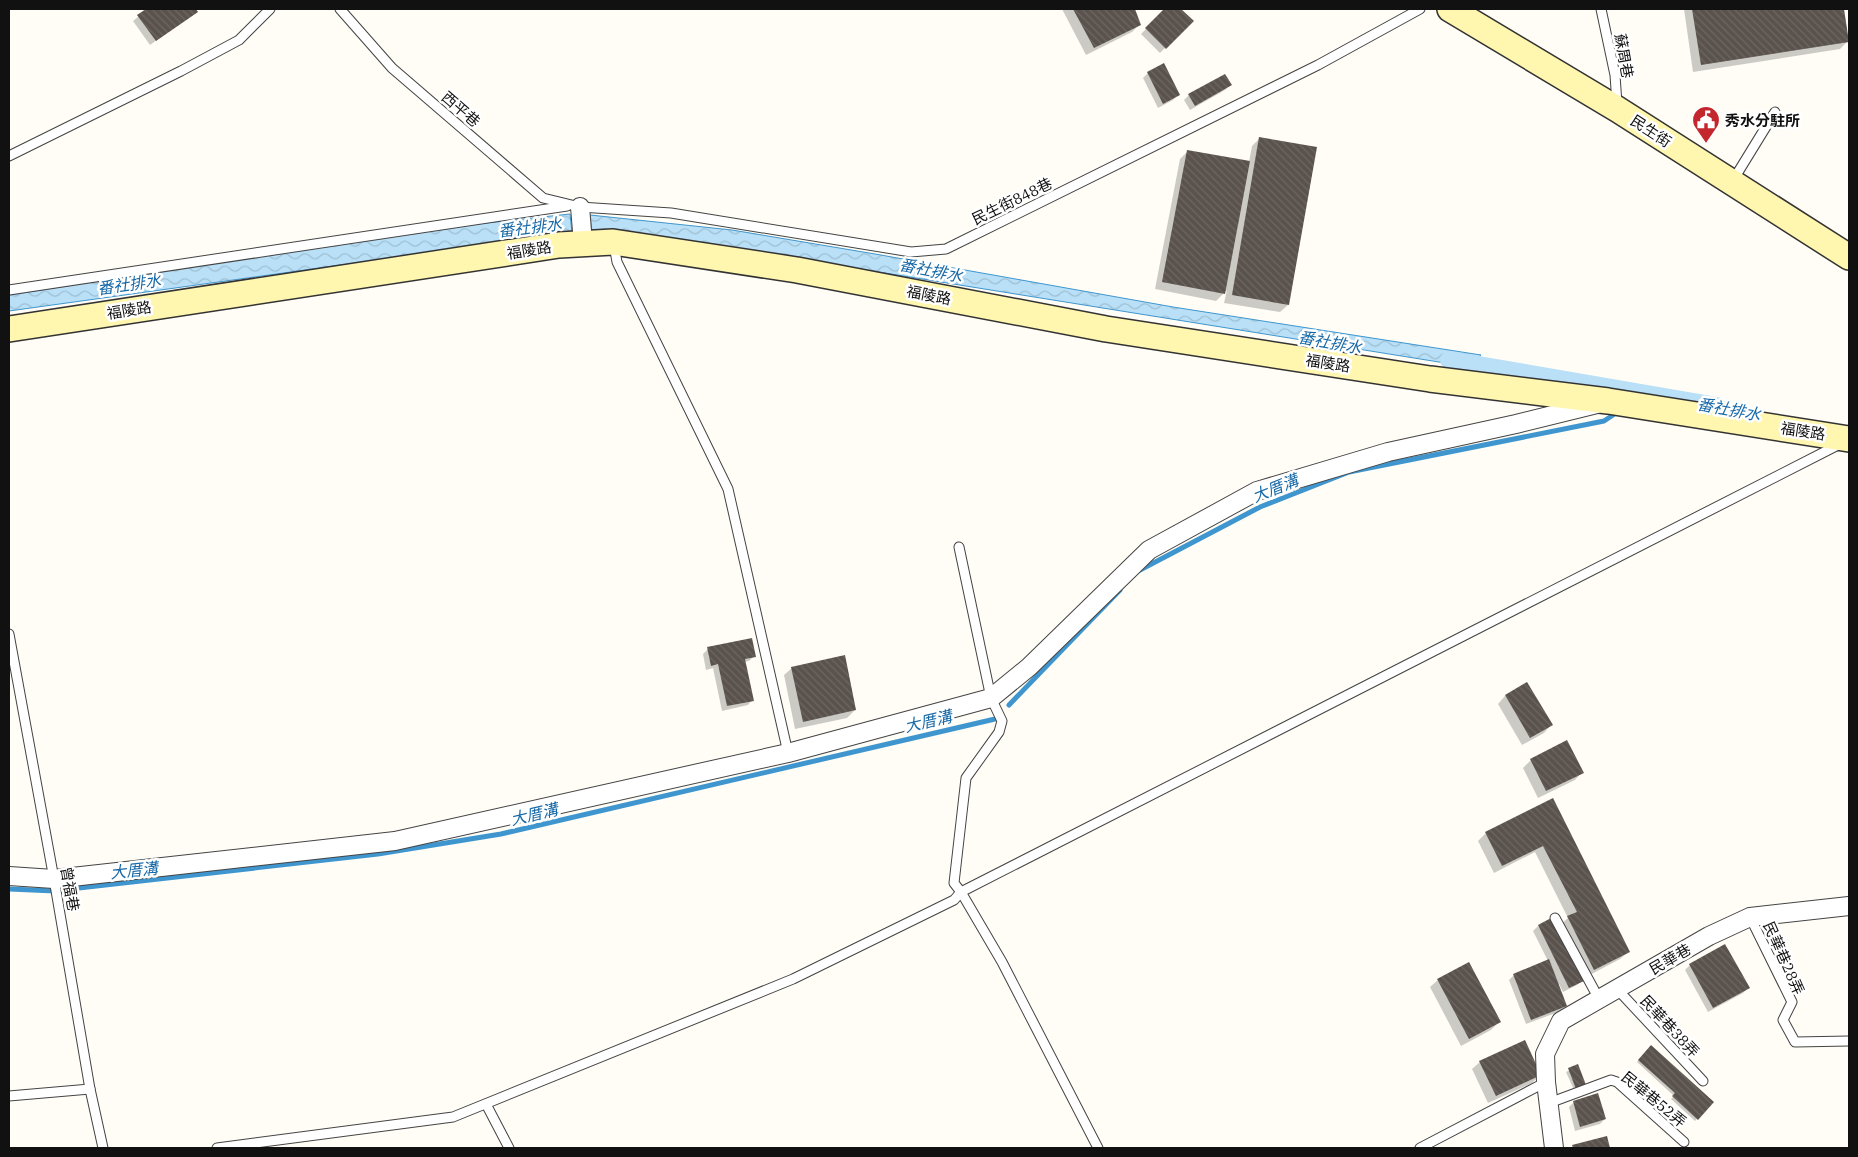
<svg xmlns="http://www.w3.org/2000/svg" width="1858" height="1157" font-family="'IBM Plex Serif','Noto Sans TC',serif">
<defs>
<pattern id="water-waves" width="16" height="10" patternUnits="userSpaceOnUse" patternTransform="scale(1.25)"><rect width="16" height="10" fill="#b9e0f7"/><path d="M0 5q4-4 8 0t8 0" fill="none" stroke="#9ebfd3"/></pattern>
<pattern id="building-back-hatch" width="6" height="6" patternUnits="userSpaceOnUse" patternTransform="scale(1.25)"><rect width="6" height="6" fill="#5a524d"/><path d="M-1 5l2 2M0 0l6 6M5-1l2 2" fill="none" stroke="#6d6662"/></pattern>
</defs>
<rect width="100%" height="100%" fill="#fffdf5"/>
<g fill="url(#water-waves)" stroke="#3f96cf">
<path d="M 570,214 L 572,233 L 9,311 L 9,295 L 421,230 Z"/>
<path d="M 590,215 L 732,230 L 875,254 L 1173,307 L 1481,355 L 1470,367 L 723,247 L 592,231 Z"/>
</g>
<g fill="#0003">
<path d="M 148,9 L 194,9 L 196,12 L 150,45 L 133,21 Z"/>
<path d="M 1062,9 L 1134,9 L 1140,24 L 1132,32 L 1086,55 Z"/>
<path d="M 1166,9 L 1180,9 L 1192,21 L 1160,53 L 1141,34 Z"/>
<path d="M 1684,9 L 1842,9 L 1847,42 L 1840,49 L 1693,72 Z"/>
<path d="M 1148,73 L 1178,95 L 1173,100 L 1158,108 L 1143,78 Z"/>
<path d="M 1230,85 L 1225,90 L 1190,110 L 1184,100 L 1189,95 Z"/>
<path d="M 1260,138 L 1288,305 L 1280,312 L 1224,303 L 1227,290 L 1216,301 L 1155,289 L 1180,159 L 1188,151 L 1249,162 L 1252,146 Z"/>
<path d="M 708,649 L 754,656 L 749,661 L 744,662 L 752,700 L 748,705 L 722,711 L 713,668 L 706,670 L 703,654 Z"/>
<path d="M 792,668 L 855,710 L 847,718 L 795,729 L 784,675 Z"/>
<path d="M 1527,683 L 1551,725 L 1544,733 L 1522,745 L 1498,704 L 1505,696 Z"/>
<path d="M 1531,760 L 1582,772 L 1575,780 L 1538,798 L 1523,768 Z"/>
<path d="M 1552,800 L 1628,952 L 1620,959 L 1586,977 L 1560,925 L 1568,918 L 1535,852 L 1494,873 L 1478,841 L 1486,833 Z"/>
<path d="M 1538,926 L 1582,980 L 1577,985 L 1563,992 L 1559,984 L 1558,985 L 1566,1006 L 1561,1011 L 1526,1024 L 1509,980 L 1514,975 L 1548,961 L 1533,931 Z"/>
<path d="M 1690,965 L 1748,988 L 1743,993 L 1708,1012 L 1685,970 Z"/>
<path d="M 1438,980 L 1499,1022 L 1491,1030 L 1461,1046 L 1430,987 Z"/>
<path d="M 1651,1047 L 1712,1102 L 1695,1121 L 1671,1099 L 1674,1096 L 1637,1062 Z"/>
<path d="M 1480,1062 L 1540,1075 L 1532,1083 L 1488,1103 L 1472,1069 Z"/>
<path d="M 1577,1066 L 1585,1085 L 1574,1090 L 1566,1072 Z"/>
<path d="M 1574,1102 L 1605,1119 L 1600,1124 L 1575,1131 L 1569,1107 Z"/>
</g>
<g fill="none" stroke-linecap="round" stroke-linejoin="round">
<g stroke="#3f96cf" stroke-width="5">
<path d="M 1648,395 L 1649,394"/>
<path d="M 1140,570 L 1260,507 L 1349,472 L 1604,421 L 1613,415"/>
<path d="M 1009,705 L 1120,590"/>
<path d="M 9,889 L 55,891"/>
<path d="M 70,889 L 378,854 L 501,834 L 995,719"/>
</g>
<path stroke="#b9e0f7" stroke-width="18" d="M 1449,360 L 1717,406"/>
</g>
<g fill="url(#building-back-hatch)">
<path d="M 146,9 L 196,9 L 198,12 L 156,41 L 137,15 Z"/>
<path d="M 1073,9 L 1135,9 L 1141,25 L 1094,48 Z"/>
<path d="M 1164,9 L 1181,9 L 1194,21 L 1166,49 L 1145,28 Z"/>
<path d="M 1692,9 L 1844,9 L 1849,42 L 1701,65 Z"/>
<path d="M 1164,63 L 1180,95 L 1163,104 L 1147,72 Z"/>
<path d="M 1225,74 L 1232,85 L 1195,106 L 1188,94 Z"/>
<path d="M 1259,137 L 1317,147 L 1289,305 L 1232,295 Z"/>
<path d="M 1187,150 L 1250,161 L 1225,294 L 1162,282 Z"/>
<path d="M 752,638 L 756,657 L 745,659 L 754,701 L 727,706 L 718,664 L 711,666 L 707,647 Z"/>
<path d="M 845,655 L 856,710 L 803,722 L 791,667 Z"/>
<path d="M 1527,682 L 1553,725 L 1530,738 L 1505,695 Z"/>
<path d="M 1567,740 L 1584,773 L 1546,791 L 1530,759 Z"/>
<path d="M 1553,798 L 1630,952 L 1594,970 L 1567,916 L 1577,912 L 1543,846 L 1502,866 L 1485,832 Z"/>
<path d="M 1553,917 L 1584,981 L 1569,988 L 1538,925 Z"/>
<path d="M 1725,944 L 1750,988 L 1713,1008 L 1689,964 Z"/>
<path d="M 1549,959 L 1567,1006 L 1531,1020 L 1513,974 Z"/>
<path d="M 1469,962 L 1501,1022 L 1469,1039 L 1437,979 Z"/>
<path d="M 1525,1040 L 1541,1075 L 1496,1096 L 1479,1061 Z"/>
<path d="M 1651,1045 L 1714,1102 L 1698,1120 L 1672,1096 L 1675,1093 L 1638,1060 Z"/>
<path d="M 1578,1064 L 1586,1085 L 1576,1089 L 1568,1068 Z"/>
<path d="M 1598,1093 L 1606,1119 L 1580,1127 L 1573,1101 Z"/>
<path d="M 1607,1136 L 1610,1148 L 1573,1148 L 1572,1145 Z"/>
</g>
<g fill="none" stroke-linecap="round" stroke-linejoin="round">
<defs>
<g id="lane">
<path d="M 340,9 L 392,68 L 543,198 L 580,207 L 671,213 L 911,252 L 946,249 L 1318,65 L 1420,9"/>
<path d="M 1601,9 L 1615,75 L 1617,104"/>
<path d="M 9,156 L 181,71 L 239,40 L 270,9"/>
<path d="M 1732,182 L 1775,112"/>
<path d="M 614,245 L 617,262 L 728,489 L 788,753"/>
<path d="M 9,290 L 567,206"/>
<path d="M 959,547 L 991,698 L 1002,721 L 999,732 L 966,778 L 954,883 L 961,892 L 1002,962 L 1098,1148"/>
<path d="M 9,634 L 54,879 L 90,1089 L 103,1148"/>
<path d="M 1750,917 L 1792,1002 L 1783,1020 L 1795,1042 L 1849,1041"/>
<path d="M 1555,918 L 1599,999"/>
<path d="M 1617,989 L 1703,1081"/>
<path d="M 9,1096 L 90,1089"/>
<path d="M 1549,1103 L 1611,1080 L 1617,1082 L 1684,1142"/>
<path d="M 486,1104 L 509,1148"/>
<path d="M 217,1148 L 453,1117 L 793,979 L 954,900 L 961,892 L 1840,444"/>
<path d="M 1420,1148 L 1546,1082"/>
</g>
<g id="street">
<path d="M 580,207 L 583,243"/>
<path d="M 9,876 L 54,879 L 395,841 L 788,753 L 991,698 L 1029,667 L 1149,550 L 1257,491 L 1388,452 L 1516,424 L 1597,404"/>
<path d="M 1554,1148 L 1546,1082 L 1545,1054 L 1561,1021 L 1709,936 L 1750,917 L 1849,906"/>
</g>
<g id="secondary">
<path d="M 1450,9 L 1617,109 L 1849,257"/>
<path d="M 9,329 L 559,245 L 613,242 L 797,270 L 1106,329 L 1430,379 L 1608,401 L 1849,439"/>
</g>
</defs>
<use href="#lane" stroke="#444" stroke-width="11"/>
<use href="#street" stroke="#444" stroke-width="20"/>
<use href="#secondary" stroke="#333" stroke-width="28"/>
<use href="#lane" stroke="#fff" stroke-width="9"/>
<use href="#street" stroke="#fff" stroke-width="18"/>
<use href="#secondary" stroke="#fff6b0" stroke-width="25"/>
</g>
<defs>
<symbol id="civic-pin" viewBox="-11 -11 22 30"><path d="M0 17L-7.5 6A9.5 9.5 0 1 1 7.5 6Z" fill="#c4262e" stroke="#fff"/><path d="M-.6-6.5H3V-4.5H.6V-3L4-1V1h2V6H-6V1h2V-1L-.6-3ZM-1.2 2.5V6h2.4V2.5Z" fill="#fff"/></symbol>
</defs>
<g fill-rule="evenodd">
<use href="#civic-pin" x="1690" y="104" width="32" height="43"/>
</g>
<g text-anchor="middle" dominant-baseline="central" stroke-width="5" stroke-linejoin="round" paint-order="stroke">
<g font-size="15" fill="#111" stroke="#fff">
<text transform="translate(1624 56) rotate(80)">蘇周巷</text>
<text transform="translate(461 109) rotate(41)">西平巷</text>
<text transform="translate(1651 131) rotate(33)">民生街</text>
<text transform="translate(1012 201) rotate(-26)">民生街848巷</text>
<text transform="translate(529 250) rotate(-9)">福陵路</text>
<text transform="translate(929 295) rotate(11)">福陵路</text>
<text transform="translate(129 310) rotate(-9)">福陵路</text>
<text transform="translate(1328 363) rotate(9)">福陵路</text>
<text transform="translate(1803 431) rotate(9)">福陵路</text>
<text transform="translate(70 889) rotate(80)">曾福巷</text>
<text transform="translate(1784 958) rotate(66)">民華巷28弄</text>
<text transform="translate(1670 959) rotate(-30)">民華巷</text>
<text transform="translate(1670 1026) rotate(47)">民華巷38弄</text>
<text transform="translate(1654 1099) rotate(39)">民華巷52弄</text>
</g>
<g font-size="15" font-weight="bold" fill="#111" stroke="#fff" text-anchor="start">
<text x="1725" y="120">秀水分駐所</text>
</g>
<g font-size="16" font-style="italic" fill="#1768a6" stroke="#fff">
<text transform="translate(530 227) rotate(-7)">番社排水</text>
<text transform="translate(931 270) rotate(11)">番社排水</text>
<text transform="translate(129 284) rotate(-8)">番社排水</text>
<text transform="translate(1330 342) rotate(10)">番社排水</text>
<text transform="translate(1729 409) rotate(10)">番社排水</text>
<text transform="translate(1275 488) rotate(-22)">大厝溝</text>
<text transform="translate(928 721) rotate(-13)">大厝溝</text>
<text transform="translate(534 814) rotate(-13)">大厝溝</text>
<text transform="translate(134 870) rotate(-6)">大厝溝</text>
</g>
</g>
<rect width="1858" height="1157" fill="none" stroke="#111111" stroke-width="20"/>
</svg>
